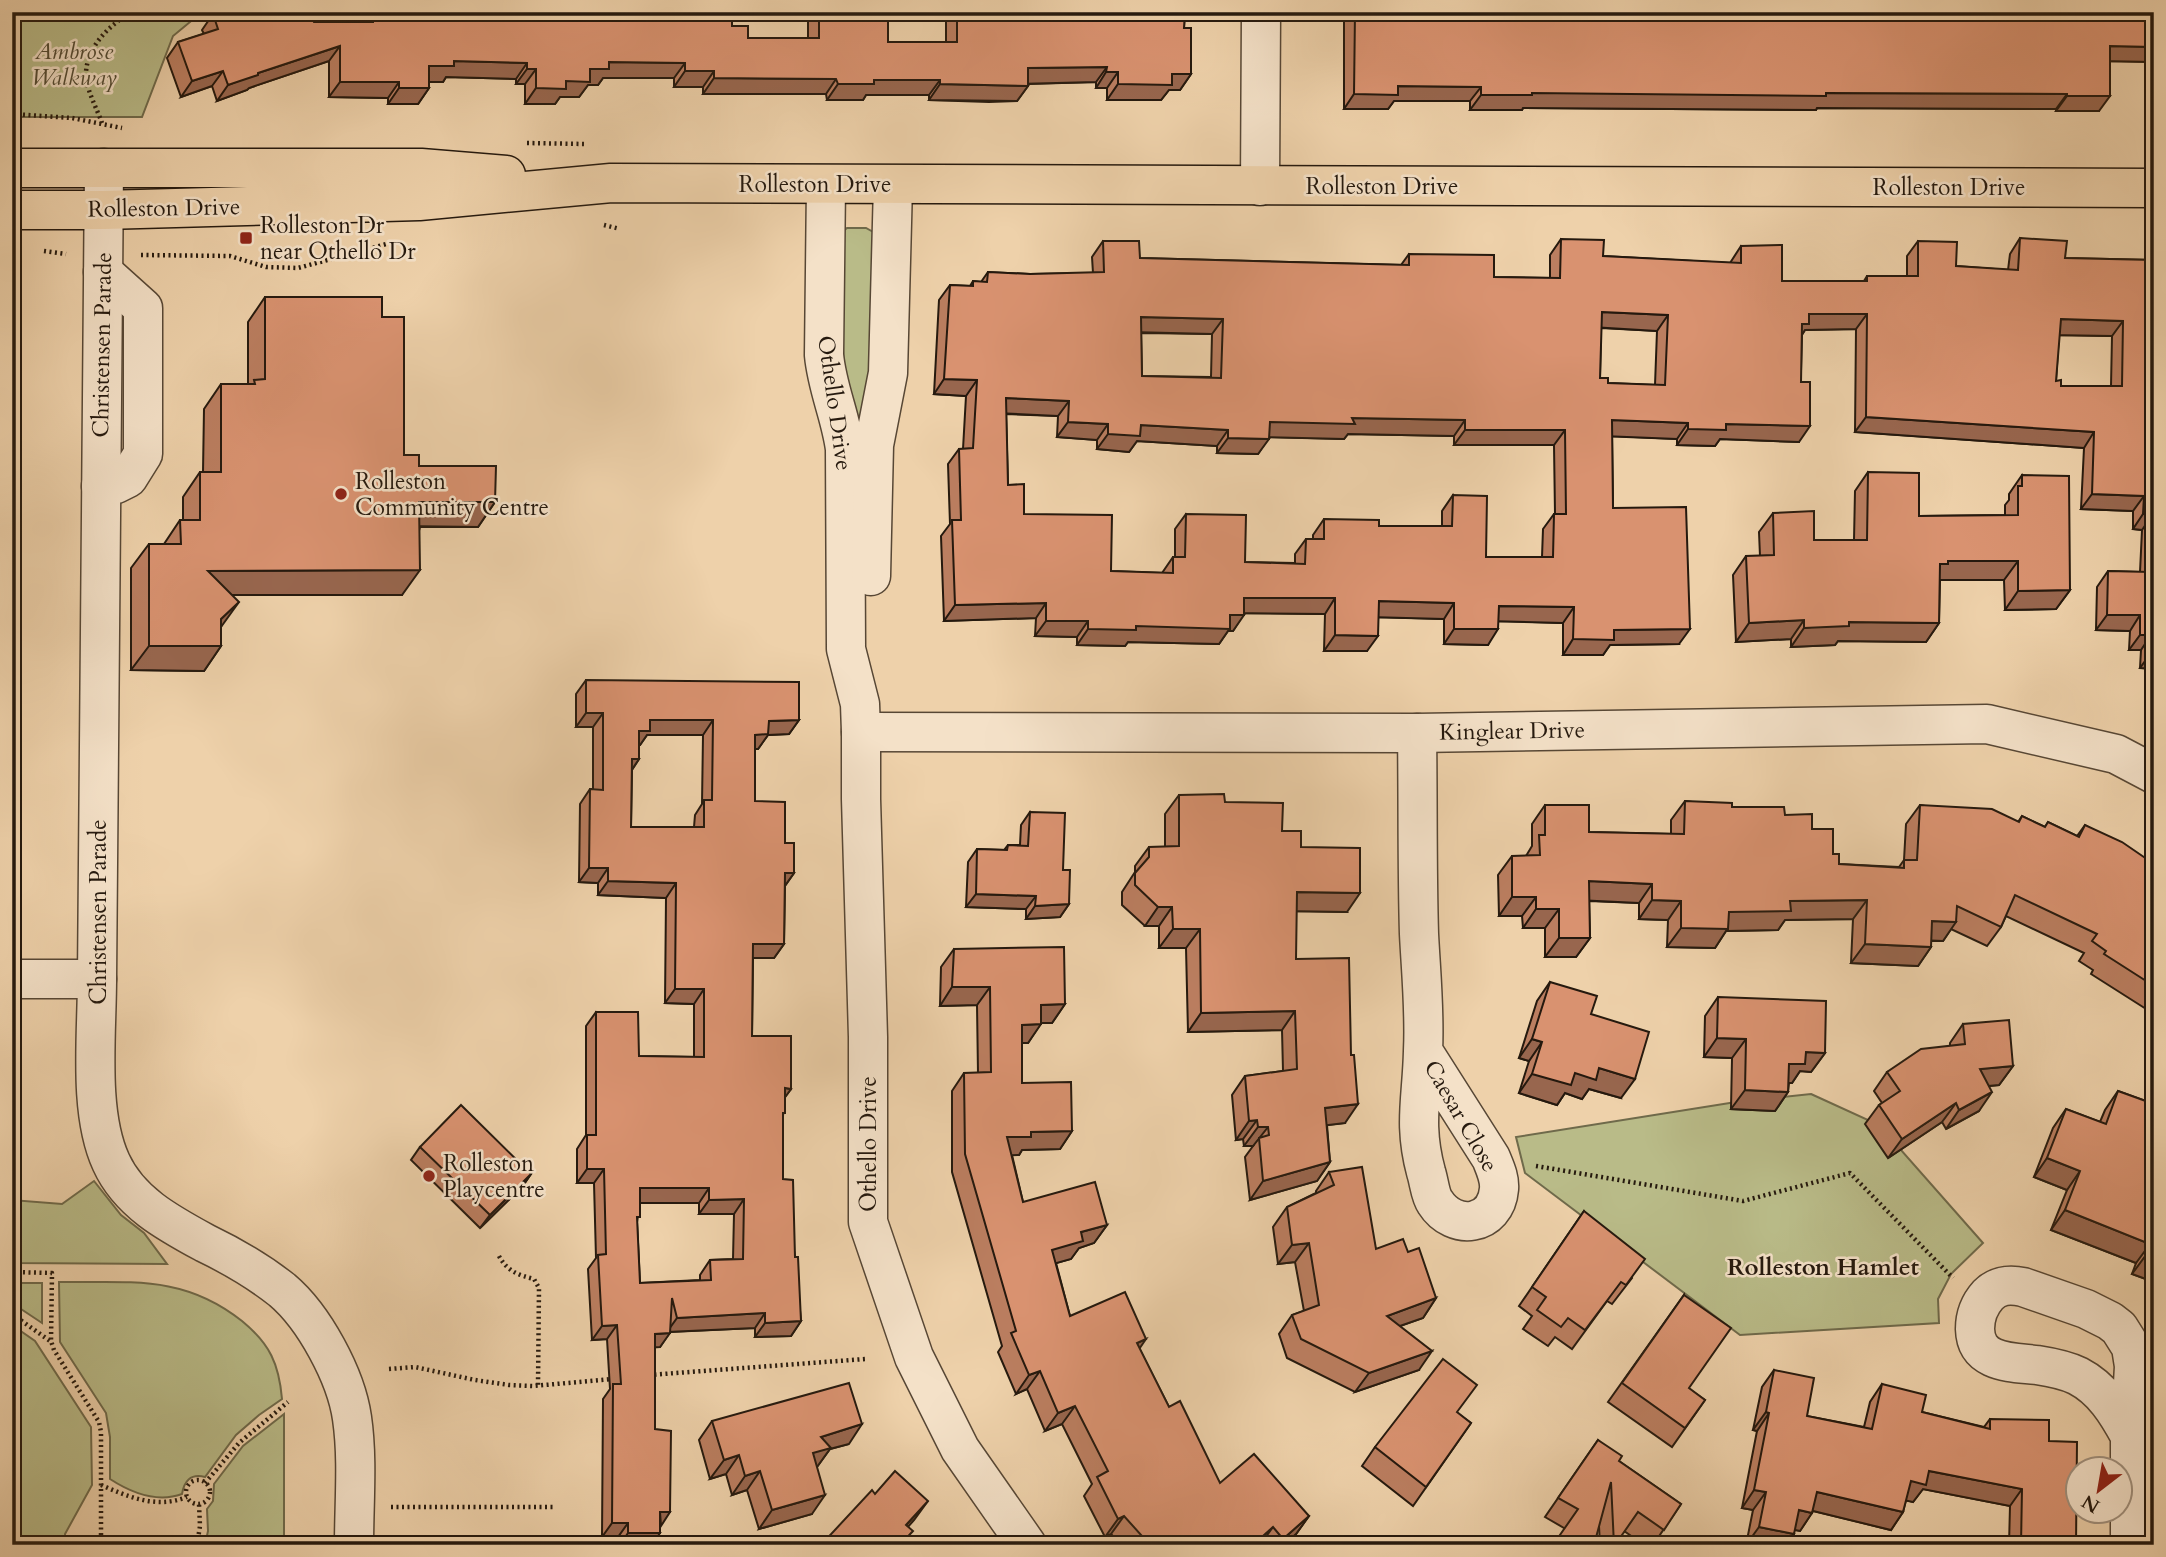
<svg xmlns="http://www.w3.org/2000/svg" width="2166" height="1557" font-family="Cardo,serif">
<rect width="100%" height="100%" fill="#eed1aa"/>
<filter id="stains"><feTurbulence type="fractalNoise" baseFrequency=".00286" numOctaves="4"/><feColorMatrix values="0 0 0 0 .2 0 0 0 0 .09 0 0 0 0 .02 0 0 0 .5 -.17"/></filter>
<radialGradient id="worn" r=".72"><stop offset=".6" stop-color="#630" stop-opacity="0"/><stop offset="1" stop-color="#630" stop-opacity=".3"/></radialGradient>
<g fill="#b9bb88" stroke="#6f6a4b" stroke-width="2">
<path d="M 12,12 L 202,12 L 173,36 L 142,117 L 12,117 Z"/>
<path d="M 847,228 L 866,228 L 875,233 L 880,363 L 865,427 L 846,407 L 837,236 Z"/>
<path d="M 1811,1094 L 1879,1125 L 1983,1243 L 1951,1274 L 1938,1299 L 1939,1323 L 1740,1335 L 1525,1173 L 1516,1137 L 1736,1102 Z"/>
<path d="M 94,1181 L 121,1215 L 144,1233 L 167,1264 L 12,1263 L 12,1200 L 62,1204 Z"/>
<path d="M 59,1282 C 130,1283 183,1274 242,1321 C 270,1344 279,1364 282,1399 L 259,1415 L 236,1435 L 205,1477 C 190,1473 184,1482 182,1494 C 157,1503 130,1492 110,1479 L 110,1437 L 106,1413 L 60,1342 Z"/>
<path d="M 12,1283 L 42,1283 L 42,1323 L 12,1303 Z"/>
<path d="M 12,1325 L 35,1341 L 91,1427 L 92,1485 L 65,1534 L 65,1545 L 12,1545 Z"/>
<path d="M 284,1414 L 284,1545 L 205,1545 L 208,1531 L 207,1509 L 213,1501 L 214,1484 L 243,1446 Z"/>
</g>
<g fill="none" stroke-linecap="round" stroke-linejoin="round">
<defs>
<g id="minor">
<path d="M 104,168 L 97,979 C 97,1035 88,1112 111,1162 C 129,1202 168,1223 205,1243 C 232,1256 258,1271 282,1290 C 314,1317 346,1376 352,1418 C 358,1459 354,1503 354,1545"/>
<path d="M 826,185 L 824,355 C 827,388 841,417 845,449 L 846,649 L 860,704 L 861,732 L 861,799 L 868,1037 L 868,1222 L 914,1357 L 960,1449 L 1027,1545"/>
<path d="M 1260,186 L 1261,12"/>
<path d="M 101,486 L 116,484 L 128,478 L 143,454 L 143,308 L 103,272"/>
<path d="M 871,576 L 874,445 L 888,373 L 893,185"/>
<path d="M 861,732 L 1417,733 L 1987,724 L 2116,754 L 2154,774"/>
<path d="M 1417,733 C 1418,800 1417,867 1419,934 C 1421,973 1425,1012 1423,1051 C 1422,1098 1413,1124 1426,1172 C 1429,1181 1430,1195 1435,1202 C 1454,1232 1496,1226 1499,1189 C 1500,1178 1495,1168 1491,1158 L 1423,1051"/>
<path d="M 12,979 L 97,979"/>
<path d="M 2130,1436 C 2117,1412 2103,1389 2078,1376 C 2066,1370 2050,1367 2037,1365 C 2012,1362 1976,1364 1975,1329 C 1975,1316 1979,1305 1988,1295 C 1998,1285 2009,1284 2023,1287 L 2086,1309 L 2110,1321 L 2119,1328 L 2131,1347 L 2134,1366 L 2130,1436 L 2130,1545"/>
</g>
<g id="major">
<path d="M 12,168 L 421,168 L 506,175"/>
<path d="M 12,210 L 104,210 L 419,201 L 611,183 L 2154,188"/>
</g>
</defs>
<use href="#minor" stroke="#574735" stroke-width="41"/>
<use href="#major" stroke="#25190e" stroke-width="41"/>
<g stroke="#25190e" stroke-width="4.5" stroke-dasharray="2 3.5" stroke-linecap="butt">
<path d="M 12,114 L 72,118 L 122,128"/>
<path d="M 102,123 C 97,109 87,91 86,76 C 85,48 110,24 132,12"/>
<path d="M 527,143 L 585,144"/>
<path d="M 604,225 L 620,229"/>
<path d="M 44,251 L 66,254"/>
<path d="M 141,255 L 230,256 L 266,267 L 298,268 L 390,243"/>
<path d="M 1536,1166 L 1743,1201 L 1850,1173 L 1953,1278"/>
<path d="M 499,1256 C 507,1271 518,1275 534,1279 L 539,1288 L 538,1385"/>
<path d="M 12,1272 L 52,1273 L 51,1341 L 54,1350 L 99,1422 L 101,1432 L 101,1545"/>
<path d="M 12,1314 L 50,1341"/>
<path d="M 389,1369 L 415,1367 L 475,1380 L 509,1385 L 533,1386 L 613,1379"/>
<path d="M 649,1375 L 865,1359"/>
<circle cx="198" cy="1492" r="12"/>
<path d="M 205,1483 L 239,1443 L 288,1402"/>
<path d="M 101,1485 C 129,1497 156,1509 187,1497"/>
<path d="M 391,1507 L 554,1507"/>
<path d="M 197,1545 L 200,1526 L 199,1504"/>
</g>
<use href="#minor" stroke="#f4e1c8" stroke-width="38"/>
<use href="#major" stroke="#eed1aa" stroke-width="38"/>
</g>
<g fill="#bb7e60" stroke="#25190e" stroke-width="2" fill-rule="evenodd">
<path d="M 362,12 L 732,12 L 732,26 L 748,38 L 808,38 L 808,12 L 888,12 L 888,42 L 946,42 L 946,12 L 1185,12 L 1184,28 L 1191,74 L 1180,90 L 1169,90 L 1161,100 L 1107,100 L 1107,88 L 1096,88 L 1096,82 L 1028,84 L 1028,86 L 1017,101 L 989,102 L 929,100 L 929,95 L 866,95 L 863,100 L 827,100 L 826,94 L 703,94 L 703,87 L 674,87 L 674,78 L 603,78 L 598,85 L 588,85 L 579,97 L 560,97 L 555,104 L 525,104 L 525,84 L 516,84 L 516,79 L 446,77 L 443,82 L 429,82 L 429,88 L 418,104 L 388,104 L 388,98 L 329,97 L 329,61 L 249,88 L 247,90 L 217,101 L 212,86 L 181,97 L 167,58 L 178,42 L 204,34 L 202,30 L 213,14 L 314,22 L 362,22 Z"/>
<path d="M 1344,12 L 2154,12 L 2154,62 L 2110,61 L 2099,111 L 2056,111 L 2056,109 L 1817,108 L 1816,110 L 1523,108 L 1522,110 L 1470,110 L 1470,101 L 1394,101 L 1388,109 L 1344,109 Z"/>
<path d="M 2020,238 L 2065,258 L 2154,260 L 2154,669 L 2140,668 L 2141,650 L 2129,650 L 2130,631 L 2096,630 L 2097,587 L 2108,571 L 2140,572 L 2142,530 L 2133,529 L 2133,511 L 2081,509 L 2084,448 L 1855,432 L 1856,329 L 1805,330 L 1802,335 L 1799,442 L 1720,439 L 1715,446 L 1677,445 L 1677,439 L 1612,436 L 1613,508 L 1679,644 L 1610,645 L 1603,655 L 1563,655 L 1563,623 L 1498,621 L 1488,645 L 1444,644 L 1444,619 L 1378,617 L 1367,651 L 1324,651 L 1325,614 L 1244,613 L 1233,631 L 1228,631 L 1219,644 L 1128,642 L 1125,646 L 1077,645 L 1077,637 L 1035,636 L 1036,618 L 944,621 L 941,536 L 950,524 L 948,464 L 959,449 L 963,449 L 966,396 L 934,394 L 939,300 L 950,285 L 970,286 L 973,281 L 981,282 L 988,272 L 1030,274 L 1093,273 L 1092,257 L 1103,241 L 1140,258 L 1401,265 L 1409,254 L 1494,277 L 1550,278 L 1550,255 L 1561,239 L 1603,256 L 1730,263 L 1741,246 L 1782,281 L 1864,281 L 1867,276 L 1907,276 L 1907,256 L 1918,241 L 1956,266 L 2008,270 L 2010,254 ZM 1601,328 L 1657,331 L 1655,385 L 1608,383 L 1600,378 ZM 1141,333 L 1212,334 L 1211,377 L 1142,376 ZM 2059,335 L 2112,336 L 2111,386 L 2061,386 L 2056,381 ZM 1006,414 L 1058,416 L 1057,437 L 1097,440 L 1097,449 L 1129,452 L 1137,441 L 1217,446 L 1217,453 L 1258,454 L 1269,437 L 1344,439 L 1348,434 L 1454,436 L 1454,445 L 1554,445 L 1555,514 L 1554,514 L 1543,529 L 1542,557 L 1486,557 L 1453,495 L 1442,511 L 1442,526 L 1379,526 L 1324,519 L 1313,535 L 1313,539 L 1306,539 L 1295,554 L 1295,563 L 1245,562 L 1186,514 L 1175,529 L 1175,557 L 1173,557 L 1162,573 L 1111,571 L 1024,514 L 1008,485 Z"/>
<path d="M 265,297 L 382,317 L 404,455 L 419,466 L 495,502 L 478,527 L 420,527 L 402,595 L 232,595 L 221,627 L 221,646 L 204,671 L 131,670 L 131,568 L 149,544 L 164,544 L 180,520 L 183,520 L 183,497 L 200,472 L 203,472 L 204,409 L 221,384 L 248,384 L 248,322 Z"/>
<path d="M 1868,472 L 1919,516 L 2005,515 L 2005,505 L 2009,500 L 2009,494 L 2022,475 L 2070,590 L 2056,609 L 2005,610 L 2004,580 L 1940,580 L 1939,623 L 1926,642 L 1838,641 L 1835,645 L 1791,647 L 1791,639 L 1736,642 L 1733,575 L 1746,556 L 1760,556 L 1759,532 L 1773,513 L 1814,540 L 1854,540 L 1855,491 Z"/>
<path d="M 586,680 L 799,720 L 789,734 L 768,735 L 758,749 L 755,749 L 755,801 L 785,843 L 794,873 L 785,886 L 784,944 L 774,958 L 753,958 L 752,1036 L 791,1089 L 785,1097 L 783,1116 L 783,1179 L 795,1257 L 801,1321 L 791,1336 L 755,1337 L 755,1328 L 670,1332 L 660,1347 L 655,1347 L 655,1429 L 660,1526 L 652,1545 L 618,1545 L 618,1537 L 602,1537 L 603,1399 L 610,1389 L 607,1339 L 592,1340 L 588,1269 L 596,1258 L 594,1183 L 577,1183 L 577,1149 L 586,1135 L 586,1026 L 596,1012 L 639,1056 L 694,1057 L 694,1004 L 665,1003 L 666,898 L 598,895 L 598,883 L 579,882 L 580,804 L 590,789 L 593,789 L 593,727 L 576,727 L 576,694 ZM 647,735 L 703,735 L 702,804 L 695,815 L 694,827 L 631,827 L 632,770 L 639,759 L 639,745 L 640,745 ZM 640,1203 L 699,1203 L 699,1214 L 734,1214 L 733,1259 L 710,1260 L 700,1275 L 700,1280 L 640,1283 L 637,1222 Z"/>
<path d="M 1179,795 L 1225,802 L 1282,831 L 1301,847 L 1347,912 L 1296,911 L 1296,959 L 1345,1123 L 1327,1125 L 1330,1162 L 1317,1181 L 1250,1200 L 1245,1157 L 1253,1146 L 1244,1146 L 1243,1139 L 1236,1140 L 1232,1095 L 1245,1076 L 1283,1071 L 1282,1030 L 1188,1032 L 1186,948 L 1159,948 L 1159,926 L 1145,926 L 1122,905 L 1122,892 L 1135,872 L 1135,866 L 1149,847 L 1165,847 L 1165,814 Z"/>
<path d="M 1685,801 L 1785,815 L 1812,829 L 1833,854 L 1839,864 L 1899,867 L 1904,860 L 1906,824 L 1920,805 L 2018,822 L 2022,816 L 2045,827 L 2048,822 L 2077,836 L 2085,825 L 2154,864 L 2154,1014 L 2091,974 L 2093,970 L 2079,961 L 2084,953 L 2006,916 L 2001,927 L 1987,946 L 1951,929 L 1943,941 L 1931,941 L 1931,947 L 1918,966 L 1851,963 L 1853,919 L 1785,920 L 1778,930 L 1726,931 L 1715,948 L 1667,947 L 1668,920 L 1639,919 L 1639,903 L 1589,901 L 1590,938 L 1576,957 L 1545,957 L 1545,928 L 1523,928 L 1522,916 L 1499,916 L 1498,875 L 1512,856 L 1526,856 L 1532,846 L 1532,824 L 1545,805 L 1589,832 L 1671,834 L 1671,820 Z"/>
<path d="M 1030,812 L 1063,870 L 1069,904 L 1060,917 L 1026,919 L 1026,909 L 966,907 L 968,862 L 977,849 L 1004,850 L 1008,845 L 1020,845 L 1021,825 Z"/>
<path d="M 954,949 L 1065,1004 L 1052,1023 L 1041,1023 L 1028,1043 L 1022,1043 L 1022,1083 L 1072,1131 L 1060,1149 L 1022,1150 L 1019,1155 L 1012,1155 L 1023,1202 L 1107,1225 L 1094,1243 L 1079,1248 L 1071,1259 L 1056,1263 L 1070,1316 L 1139,1348 L 1169,1407 L 1220,1483 L 1309,1516 L 1296,1534 L 1284,1545 L 1121,1545 L 1111,1534 L 1105,1537 L 1084,1496 L 1092,1484 L 1062,1424 L 1045,1431 L 1027,1389 L 1016,1394 L 998,1352 L 1002,1346 L 952,1172 L 952,1091 L 964,1073 L 978,1073 L 977,1005 L 940,1006 L 941,967 Z"/>
<path d="M 1550,982 L 1591,1014 L 1621,1098 L 1589,1089 L 1582,1099 L 1565,1093 L 1557,1105 L 1519,1093 L 1529,1061 L 1519,1058 L 1537,1001 Z"/>
<path d="M 1718,997 L 1825,1053 L 1811,1072 L 1800,1071 L 1792,1083 L 1789,1083 L 1788,1092 L 1775,1111 L 1731,1109 L 1732,1058 L 1704,1057 L 1705,1016 Z"/>
<path d="M 1963,1024 L 2013,1066 L 1999,1085 L 1989,1086 L 1979,1111 L 1946,1129 L 1942,1122 L 1888,1158 L 1865,1124 L 1879,1105 L 1882,1103 L 1874,1091 L 1887,1072 L 1950,1046 L 1950,1043 Z"/>
<path d="M 2118,1091 L 2154,1104 L 2154,1282 L 2132,1274 L 2136,1263 L 2051,1230 L 2067,1190 L 2034,1177 L 2053,1128 L 2066,1109 L 2100,1122 L 2105,1110 Z"/>
<path d="M 420,1147 L 531,1174 L 522,1187 L 480,1228 L 411,1160 Z"/>
<path d="M 1329,1172 L 1376,1249 L 1408,1252 L 1436,1298 L 1423,1318 L 1400,1326 L 1419,1370 L 1355,1392 L 1287,1358 L 1279,1334 L 1292,1315 L 1304,1311 L 1295,1262 L 1278,1264 L 1273,1227 L 1287,1207 L 1316,1193 L 1316,1191 Z"/>
<path d="M 1584,1211 L 1632,1278 L 1612,1304 L 1607,1301 L 1572,1349 L 1555,1337 L 1548,1346 L 1523,1329 L 1532,1316 L 1519,1306 Z"/>
<path d="M 1684,1295 L 1689,1389 L 1705,1400 L 1672,1447 L 1608,1402 Z"/>
<path d="M 1774,1370 L 1807,1416 L 1864,1427 L 1870,1402 L 1882,1384 L 1922,1412 L 1984,1427 L 1990,1419 L 2049,1441 L 2076,1545 L 2009,1545 L 2010,1506 L 1923,1489 L 1913,1502 L 1906,1500 L 1903,1512 L 1891,1530 L 1813,1511 L 1800,1531 L 1795,1530 L 1746,1545 L 1753,1510 L 1742,1508 L 1757,1431 L 1753,1430 L 1762,1387 Z"/>
<path d="M 1457,1413 L 1471,1423 L 1413,1506 L 1362,1466 L 1375,1447 Z"/>
<path d="M 712,1421 L 849,1444 L 830,1449 L 817,1467 L 812,1514 L 759,1529 L 747,1490 L 732,1495 L 726,1474 L 710,1479 L 699,1440 Z"/>
<path d="M 1598,1440 L 1619,1461 L 1681,1504 L 1653,1545 L 1644,1545 L 1624,1531 L 1615,1545 L 1600,1545 L 1599,1526 L 1564,1528 L 1545,1517 Z"/>
</g>
<g fill="#98664e" stroke="#25190e" stroke-width="2">
<path d="M 340,46 L 329,61 L 249,88 L 247,90 L 217,101 L 228,85 L 258,73 Z"/>
<path d="M 2110,46 L 2154,47 L 2154,62 L 2100,61 Z"/>
<path d="M 454,61 L 527,63 L 516,79 L 446,77 L 443,82 L 418,82 L 429,66 Z"/>
<path d="M 609,62 L 685,63 L 674,78 L 603,78 L 598,85 L 588,85 L 579,97 L 560,97 L 555,104 L 525,104 L 536,88 L 566,81 L 590,69 Z"/>
<path d="M 1107,67 L 1096,82 L 1017,84 L 1028,68 Z"/>
<path d="M 527,69 L 536,69 L 525,84 L 516,84 Z"/>
<path d="M 223,71 L 212,86 L 181,97 L 192,81 Z"/>
<path d="M 685,71 L 714,71 L 703,87 L 674,87 Z"/>
<path d="M 1106,72 L 1118,72 L 1107,88 L 1096,88 Z"/>
<path d="M 1172,74 L 1191,74 L 1180,90 L 1169,90 L 1161,100 L 1107,100 L 1118,84 Z"/>
<path d="M 714,78 L 836,79 L 826,94 L 703,94 Z"/>
<path d="M 874,80 L 940,80 L 929,95 L 866,95 L 863,100 L 827,100 L 838,84 Z"/>
<path d="M 340,82 L 399,82 L 388,98 L 329,97 Z"/>
<path d="M 940,84 L 1028,86 L 1017,101 L 929,100 Z"/>
<path d="M 1398,86 L 1481,87 L 1470,101 L 1394,101 L 1388,109 L 1344,109 L 1354,94 Z"/>
<path d="M 399,88 L 429,88 L 418,104 L 388,104 Z"/>
<path d="M 1532,93 L 1826,93 L 2067,94 L 2056,109 L 1817,108 L 1816,110 L 1523,108 L 1522,110 L 1470,110 L 1481,95 Z"/>
<path d="M 2067,96 L 2110,96 L 2099,111 L 2056,111 Z"/>
<path d="M 1602,312 L 1668,315 L 1657,331 L 1591,327 Z"/>
<path d="M 1809,314 L 1867,314 L 1856,329 L 1805,330 L 1798,340 L 1791,340 Z"/>
<path d="M 1141,317 L 1223,319 L 1212,334 L 1130,332 Z"/>
<path d="M 2061,319 L 2123,321 L 2112,336 L 2050,335 Z"/>
<path d="M 944,379 L 977,380 L 966,396 L 934,394 Z"/>
<path d="M 1006,398 L 1069,401 L 1058,416 L 995,413 Z"/>
<path d="M 1866,417 L 2094,432 L 2084,448 L 1855,432 Z"/>
<path d="M 1352,418 L 1465,420 L 1454,436 L 1348,434 L 1344,439 L 1259,437 L 1270,422 Z"/>
<path d="M 1612,420 L 1688,423 L 1677,439 L 1602,436 Z"/>
<path d="M 1068,422 L 1108,424 L 1097,440 L 1057,437 Z"/>
<path d="M 1726,424 L 1810,426 L 1799,442 L 1720,439 L 1715,446 L 1677,445 L 1688,429 Z"/>
<path d="M 1141,425 L 1228,430 L 1217,446 L 1137,441 L 1129,452 L 1097,449 L 1108,434 Z"/>
<path d="M 1465,430 L 1565,430 L 1554,445 L 1454,445 Z"/>
<path d="M 1228,438 L 1269,439 L 1258,454 L 1217,453 Z"/>
<path d="M 2092,494 L 2144,496 L 2133,511 L 2081,509 Z"/>
<path d="M 419,502 L 495,502 L 478,527 L 402,526 Z"/>
<path d="M 2143,514 L 2153,514 L 2142,530 L 2133,529 Z"/>
<path d="M 1948,561 L 2018,561 L 2004,580 L 1937,580 L 1940,564 Z"/>
<path d="M 420,570 L 402,595 L 190,595 L 208,571 Z"/>
<path d="M 2070,590 L 2056,609 L 2005,610 L 2018,591 Z"/>
<path d="M 1244,598 L 1335,598 L 1325,614 L 1233,613 Z"/>
<path d="M 1379,601 L 1454,603 L 1444,619 L 1368,617 Z"/>
<path d="M 239,602 L 221,627 L 221,619 Z"/>
<path d="M 1046,603 L 1036,618 L 944,621 L 955,605 Z"/>
<path d="M 1499,606 L 1574,607 L 1563,623 L 1488,621 Z"/>
<path d="M 1230,615 L 1244,615 L 1233,631 L 1228,631 L 1219,644 L 1128,642 L 1125,646 L 1077,645 L 1088,629 L 1136,626 Z"/>
<path d="M 2107,615 L 2140,615 L 2130,631 L 2096,630 Z"/>
<path d="M 1804,620 L 1791,639 L 1736,642 L 1749,623 Z"/>
<path d="M 1046,621 L 1088,621 L 1077,637 L 1035,636 Z"/>
<path d="M 1849,622 L 1939,623 L 1926,642 L 1838,641 L 1835,645 L 1791,647 L 1804,628 Z"/>
<path d="M 1454,629 L 1498,629 L 1488,645 L 1444,644 Z"/>
<path d="M 1690,629 L 1679,644 L 1610,645 L 1603,655 L 1563,655 L 1573,639 L 1614,630 Z"/>
<path d="M 1335,635 L 1378,636 L 1367,651 L 1324,651 Z"/>
<path d="M 2140,635 L 2151,635 L 2141,650 L 2129,650 Z"/>
<path d="M 149,646 L 221,646 L 204,671 L 131,670 Z"/>
<path d="M 2151,653 L 2154,653 L 2154,669 L 2140,668 Z"/>
<path d="M 586,713 L 603,713 L 593,727 L 576,727 Z"/>
<path d="M 650,720 L 713,720 L 703,735 L 647,735 L 640,745 L 629,745 L 639,731 Z"/>
<path d="M 799,720 L 789,734 L 768,735 L 758,749 L 745,749 L 755,735 L 769,721 Z"/>
<path d="M 632,759 L 639,759 L 629,774 Z"/>
<path d="M 589,868 L 608,868 L 598,883 L 579,882 Z"/>
<path d="M 785,873 L 794,873 L 784,887 Z"/>
<path d="M 608,881 L 676,883 L 666,898 L 598,895 Z"/>
<path d="M 1589,881 L 1652,884 L 1639,903 L 1576,900 Z"/>
<path d="M 1297,892 L 1360,893 L 1347,912 L 1283,911 Z"/>
<path d="M 976,894 L 1036,896 L 1026,909 L 966,907 Z"/>
<path d="M 1512,897 L 1536,897 L 1522,916 L 1499,916 Z"/>
<path d="M 1652,900 L 1681,901 L 1668,920 L 1639,919 Z"/>
<path d="M 1867,900 L 1853,919 L 1785,920 L 1778,930 L 1726,931 L 1715,948 L 1667,947 L 1681,928 L 1729,912 L 1790,901 Z"/>
<path d="M 1069,904 L 1060,917 L 1026,919 L 1035,906 Z"/>
<path d="M 1158,907 L 1172,907 L 1159,926 L 1145,926 Z"/>
<path d="M 1536,909 L 1559,909 L 1545,928 L 1523,928 Z"/>
<path d="M 1932,921 L 1956,922 L 1943,941 L 1919,940 Z"/>
<path d="M 1173,929 L 1200,929 L 1186,948 L 1159,948 Z"/>
<path d="M 1559,938 L 1590,938 L 1576,957 L 1545,957 Z"/>
<path d="M 753,944 L 784,944 L 774,958 L 743,958 Z"/>
<path d="M 1865,944 L 1931,947 L 1918,966 L 1851,963 Z"/>
<path d="M 952,987 L 990,987 L 977,1005 L 940,1006 Z"/>
<path d="M 675,989 L 704,989 L 694,1004 L 665,1003 Z"/>
<path d="M 1065,1004 L 1052,1023 L 1028,1023 L 1041,1005 Z"/>
<path d="M 1295,1011 L 1282,1030 L 1188,1032 L 1201,1013 Z"/>
<path d="M 1041,1024 L 1028,1043 L 1009,1043 L 1022,1025 Z"/>
<path d="M 1717,1038 L 1746,1039 L 1732,1058 L 1704,1057 Z"/>
<path d="M 1532,1039 L 1542,1042 L 1529,1061 L 1519,1058 Z"/>
<path d="M 1806,1052 L 1825,1053 L 1811,1072 L 1800,1071 L 1792,1083 L 1776,1083 L 1789,1064 Z"/>
<path d="M 2013,1066 L 1999,1085 L 1966,1088 L 1980,1069 Z"/>
<path d="M 1599,1068 L 1635,1079 L 1621,1098 L 1589,1089 L 1582,1099 L 1565,1093 L 1557,1105 L 1519,1093 L 1532,1074 L 1575,1073 Z"/>
<path d="M 785,1088 L 791,1089 L 781,1103 Z"/>
<path d="M 1745,1090 L 1788,1092 L 1775,1111 L 1731,1109 Z"/>
<path d="M 1992,1092 L 1979,1111 L 1946,1129 L 1959,1110 Z"/>
<path d="M 1956,1103 L 1942,1122 L 1888,1158 L 1902,1139 Z"/>
<path d="M 1358,1104 L 1345,1123 L 1312,1127 L 1325,1108 Z"/>
<path d="M 1257,1120 L 1243,1139 L 1236,1140 L 1249,1121 Z"/>
<path d="M 1258,1127 L 1268,1127 L 1253,1146 L 1244,1146 Z"/>
<path d="M 1072,1131 L 1060,1149 L 1022,1150 L 1019,1155 L 994,1156 L 1007,1137 L 1031,1132 Z"/>
<path d="M 2047,1158 L 2080,1171 L 2067,1190 L 2034,1177 Z"/>
<path d="M 1330,1162 L 1317,1181 L 1250,1200 L 1263,1181 Z"/>
<path d="M 587,1169 L 604,1169 L 594,1183 L 577,1183 Z"/>
<path d="M 531,1174 L 522,1187 L 480,1228 L 490,1215 Z"/>
<path d="M 640,1188 L 709,1188 L 699,1203 L 630,1203 Z"/>
<path d="M 744,1199 L 734,1214 L 699,1214 L 709,1200 Z"/>
<path d="M 2065,1210 L 2150,1244 L 2136,1263 L 2051,1230 Z"/>
<path d="M 1107,1225 L 1094,1243 L 1079,1248 L 1071,1259 L 1039,1268 L 1052,1250 L 1081,1232 Z"/>
<path d="M 1309,1243 L 1295,1262 L 1278,1264 L 1292,1245 Z"/>
<path d="M 2146,1255 L 2154,1258 L 2154,1282 L 2132,1274 Z"/>
<path d="M 1436,1298 L 1423,1318 L 1374,1335 L 1387,1316 Z"/>
<path d="M 765,1313 L 755,1328 L 667,1332 L 677,1318 Z"/>
<path d="M 801,1321 L 791,1336 L 755,1337 L 765,1323 Z"/>
<path d="M 617,1325 L 607,1339 L 592,1340 L 602,1326 Z"/>
<path d="M 670,1333 L 660,1347 L 645,1348 L 655,1334 Z"/>
<path d="M 1146,1339 L 1133,1358 L 1137,1343 Z"/>
<path d="M 1432,1351 L 1419,1370 L 1355,1392 L 1369,1373 Z"/>
<path d="M 1040,1371 L 1027,1389 L 1016,1394 L 1029,1375 Z"/>
<path d="M 1075,1406 L 1062,1424 L 1045,1431 L 1058,1413 Z"/>
<path d="M 1766,1412 L 1769,1413 L 1757,1431 L 1753,1430 Z"/>
<path d="M 862,1424 L 849,1444 L 830,1449 L 817,1467 L 800,1472 L 821,1437 Z"/>
<path d="M 739,1455 L 726,1474 L 710,1479 L 724,1460 Z"/>
<path d="M 760,1471 L 747,1490 L 732,1495 L 745,1476 Z"/>
<path d="M 1929,1471 L 2022,1489 L 2010,1506 L 1923,1489 L 1913,1502 L 1898,1499 L 1911,1481 Z"/>
<path d="M 1754,1490 L 1766,1492 L 1753,1510 L 1742,1508 Z"/>
<path d="M 1817,1492 L 1903,1512 L 1891,1530 L 1805,1509 Z"/>
<path d="M 825,1495 L 812,1514 L 759,1529 L 772,1510 Z"/>
<path d="M 928,1501 L 914,1520 L 893,1544 L 906,1525 Z"/>
<path d="M 1799,1510 L 1812,1513 L 1800,1531 L 1786,1528 Z"/>
<path d="M 660,1512 L 670,1512 L 661,1526 Z"/>
<path d="M 1124,1516 L 1111,1534 L 1105,1537 L 1118,1519 Z"/>
<path d="M 1309,1516 L 1296,1534 L 1284,1545 L 1279,1545 L 1283,1539 Z"/>
<path d="M 612,1523 L 628,1523 L 618,1537 L 602,1537 Z"/>
<path d="M 1273,1527 L 1260,1545 L 1253,1545 Z"/>
<path d="M 1759,1527 L 1794,1534 L 1786,1545 L 1746,1545 Z"/>
<path d="M 628,1533 L 660,1533 L 652,1545 L 620,1545 Z"/>
</g>
<g fill="#d99270" stroke="#25190e" stroke-width="2" fill-rule="evenodd">
<path d="M 220,12 L 310,12 L 314,22 L 373,22 L 373,12 L 732,12 L 732,26 L 748,26 L 748,38 L 819,38 L 819,12 L 888,12 L 888,42 L 957,42 L 957,12 L 1185,12 L 1184,28 L 1191,28 L 1191,74 L 1172,74 L 1172,85 L 1118,84 L 1118,72 L 1106,72 L 1107,67 L 1028,68 L 1028,86 L 940,84 L 940,80 L 874,80 L 874,84 L 838,84 L 836,79 L 714,78 L 714,71 L 685,71 L 685,63 L 609,62 L 609,69 L 590,69 L 590,82 L 566,81 L 566,89 L 536,88 L 536,69 L 527,69 L 527,63 L 454,61 L 454,66 L 429,66 L 429,88 L 399,88 L 399,82 L 340,82 L 340,46 L 258,73 L 258,75 L 228,85 L 223,71 L 192,81 L 178,42 L 218,29 L 213,14 Z"/>
<path d="M 1355,12 L 2154,12 L 2154,47 L 2110,46 L 2110,96 L 2067,96 L 2067,94 L 1826,93 L 1826,96 L 1532,93 L 1532,95 L 1481,95 L 1481,87 L 1398,86 L 1398,95 L 1354,94 Z"/>
<path d="M 2020,238 L 2067,241 L 2065,258 L 2154,260 L 2154,653 L 2151,653 L 2151,635 L 2140,635 L 2140,615 L 2107,615 L 2108,571 L 2150,572 L 2153,514 L 2143,514 L 2144,496 L 2092,494 L 2094,432 L 1866,417 L 1867,314 L 1809,314 L 1809,324 L 1802,324 L 1801,382 L 1810,382 L 1810,426 L 1726,424 L 1726,430 L 1688,429 L 1688,423 L 1612,420 L 1613,508 L 1686,507 L 1690,629 L 1614,630 L 1614,640 L 1573,639 L 1574,607 L 1499,606 L 1498,629 L 1454,629 L 1454,603 L 1379,601 L 1378,636 L 1335,635 L 1335,598 L 1244,598 L 1244,615 L 1230,615 L 1230,629 L 1136,626 L 1136,630 L 1088,629 L 1088,621 L 1046,621 L 1046,603 L 955,605 L 952,520 L 961,520 L 959,449 L 973,448 L 977,380 L 944,379 L 950,285 L 973,286 L 973,281 L 987,282 L 988,272 L 1030,274 L 1104,272 L 1103,241 L 1139,241 L 1140,258 L 1409,265 L 1409,254 L 1494,255 L 1494,277 L 1560,278 L 1561,239 L 1604,240 L 1603,256 L 1741,263 L 1741,246 L 1782,245 L 1782,281 L 1867,281 L 1867,276 L 1918,276 L 1918,241 L 1957,242 L 1956,266 L 2018,270 ZM 1602,312 L 1668,315 L 1665,385 L 1608,383 L 1608,378 L 1600,378 ZM 1141,317 L 1223,319 L 1221,378 L 1142,376 ZM 2061,319 L 2123,321 L 2122,386 L 2061,386 L 2061,380 L 2056,381 ZM 1006,398 L 1069,401 L 1068,422 L 1108,424 L 1108,434 L 1140,436 L 1141,425 L 1228,430 L 1228,438 L 1269,439 L 1270,422 L 1355,424 L 1352,418 L 1465,420 L 1465,430 L 1565,430 L 1566,514 L 1554,514 L 1553,557 L 1486,557 L 1487,496 L 1453,495 L 1452,526 L 1379,526 L 1379,520 L 1324,519 L 1324,539 L 1306,539 L 1305,564 L 1245,562 L 1246,515 L 1186,514 L 1185,557 L 1173,557 L 1173,573 L 1111,571 L 1112,515 L 1024,514 L 1024,484 L 1008,485 Z"/>
<path d="M 265,297 L 382,297 L 382,317 L 404,317 L 404,455 L 419,455 L 419,466 L 496,466 L 495,502 L 419,502 L 420,570 L 208,571 L 239,602 L 221,619 L 221,646 L 149,646 L 149,544 L 181,544 L 180,520 L 200,520 L 200,472 L 221,472 L 221,384 L 255,384 L 254,380 L 265,379 Z"/>
<path d="M 1868,472 L 1919,473 L 1919,516 L 2018,515 L 2018,486 L 2022,486 L 2022,475 L 2069,476 L 2070,590 L 2018,591 L 2018,561 L 1948,561 L 1948,564 L 1940,564 L 1939,623 L 1849,622 L 1849,626 L 1804,628 L 1804,620 L 1749,623 L 1746,556 L 1774,555 L 1773,513 L 1814,511 L 1814,540 L 1867,540 Z"/>
<path d="M 586,680 L 799,682 L 799,720 L 769,721 L 768,734 L 755,735 L 755,801 L 785,802 L 785,843 L 794,843 L 794,873 L 785,873 L 784,944 L 753,944 L 752,1036 L 791,1036 L 791,1089 L 785,1088 L 785,1113 L 783,1113 L 783,1179 L 793,1180 L 795,1257 L 798,1257 L 801,1321 L 765,1323 L 765,1313 L 677,1318 L 672,1298 L 670,1333 L 655,1334 L 655,1429 L 671,1431 L 670,1512 L 660,1512 L 660,1533 L 628,1533 L 628,1523 L 612,1523 L 613,1384 L 621,1384 L 617,1325 L 602,1326 L 598,1255 L 606,1254 L 604,1169 L 587,1169 L 587,1135 L 596,1135 L 596,1012 L 638,1012 L 639,1056 L 704,1057 L 704,989 L 675,989 L 676,883 L 608,881 L 608,868 L 589,868 L 590,789 L 603,790 L 603,713 L 586,713 ZM 650,720 L 713,720 L 712,800 L 704,800 L 704,827 L 631,827 L 632,759 L 639,759 L 639,731 L 650,731 ZM 640,1188 L 709,1188 L 709,1200 L 744,1199 L 743,1259 L 710,1260 L 711,1280 L 640,1283 L 637,1217 L 640,1217 Z"/>
<path d="M 1224,794 L 1225,802 L 1283,803 L 1282,831 L 1301,831 L 1301,847 L 1360,848 L 1360,893 L 1297,892 L 1296,959 L 1349,958 L 1351,1055 L 1354,1055 L 1358,1104 L 1325,1108 L 1330,1162 L 1263,1181 L 1259,1138 L 1269,1135 L 1268,1127 L 1258,1127 L 1257,1120 L 1249,1121 L 1245,1076 L 1297,1069 L 1295,1011 L 1201,1013 L 1200,929 L 1173,929 L 1172,907 L 1158,907 L 1135,885 L 1135,873 L 1149,857 L 1149,847 L 1179,846 L 1179,795 Z"/>
<path d="M 1685,801 L 1732,803 L 1732,807 L 1784,807 L 1785,815 L 1812,814 L 1812,829 L 1833,829 L 1833,854 L 1839,854 L 1839,864 L 1904,868 L 1904,860 L 1917,860 L 1920,805 L 1992,809 L 2019,822 L 2022,816 L 2045,827 L 2048,822 L 2079,837 L 2085,825 L 2122,842 L 2154,864 L 2154,986 L 2104,954 L 2106,951 L 2092,941 L 2097,934 L 2015,895 L 2001,927 L 1957,906 L 1956,922 L 1932,921 L 1931,947 L 1865,944 L 1867,900 L 1790,901 L 1791,911 L 1729,912 L 1728,929 L 1681,928 L 1681,901 L 1652,900 L 1652,884 L 1589,881 L 1590,938 L 1559,938 L 1559,909 L 1536,909 L 1536,897 L 1512,897 L 1512,856 L 1540,855 L 1539,835 L 1545,835 L 1545,805 L 1589,805 L 1589,832 L 1684,834 Z"/>
<path d="M 1030,812 L 1065,813 L 1063,870 L 1070,870 L 1069,904 L 1035,906 L 1036,896 L 976,894 L 977,849 L 1007,850 L 1008,845 L 1028,846 Z"/>
<path d="M 1064,947 L 1065,1004 L 1041,1005 L 1041,1024 L 1022,1025 L 1022,1083 L 1071,1082 L 1072,1131 L 1031,1132 L 1031,1137 L 1007,1137 L 1023,1202 L 1095,1182 L 1107,1225 L 1081,1232 L 1083,1241 L 1052,1250 L 1070,1316 L 1125,1292 L 1146,1339 L 1137,1343 L 1169,1407 L 1180,1401 L 1220,1483 L 1254,1454 L 1309,1516 L 1283,1539 L 1273,1527 L 1253,1545 L 1150,1545 L 1124,1516 L 1118,1519 L 1097,1477 L 1108,1471 L 1075,1406 L 1058,1413 L 1040,1371 L 1029,1375 L 1011,1333 L 1016,1331 L 965,1154 L 964,1073 L 991,1072 L 990,987 L 952,987 L 954,949 Z"/>
<path d="M 1550,982 L 1597,996 L 1591,1014 L 1649,1032 L 1635,1079 L 1599,1068 L 1596,1080 L 1575,1073 L 1571,1085 L 1532,1074 L 1542,1042 L 1532,1039 Z"/>
<path d="M 1718,997 L 1826,1001 L 1825,1053 L 1806,1052 L 1805,1064 L 1789,1064 L 1788,1092 L 1745,1090 L 1746,1039 L 1717,1038 Z"/>
<path d="M 2009,1020 L 2013,1066 L 1980,1069 L 1992,1092 L 1959,1110 L 1956,1103 L 1902,1139 L 1879,1105 L 1900,1091 L 1887,1072 L 1921,1049 L 1965,1044 L 1963,1024 Z"/>
<path d="M 2118,1091 L 2154,1104 L 2154,1258 L 2146,1255 L 2150,1244 L 2065,1210 L 2080,1171 L 2047,1158 L 2066,1109 L 2106,1124 Z"/>
<path d="M 461,1105 L 531,1174 L 490,1215 L 420,1147 Z"/>
<path d="M 1362,1167 L 1376,1249 L 1403,1239 L 1408,1252 L 1419,1248 L 1436,1298 L 1387,1316 L 1432,1351 L 1369,1373 L 1301,1339 L 1292,1315 L 1319,1305 L 1309,1243 L 1292,1245 L 1287,1207 L 1334,1185 L 1329,1172 Z"/>
<path d="M 1584,1211 L 1645,1259 L 1626,1285 L 1621,1282 L 1585,1330 L 1568,1318 L 1561,1327 L 1537,1310 L 1546,1297 L 1532,1287 Z"/>
<path d="M 1684,1295 L 1731,1328 L 1689,1388 L 1705,1400 L 1685,1428 L 1622,1383 Z"/>
<path d="M 1443,1359 L 1477,1385 L 1457,1412 L 1471,1423 L 1426,1487 L 1375,1447 Z"/>
<path d="M 1774,1370 L 1814,1378 L 1807,1416 L 1872,1429 L 1882,1384 L 1926,1395 L 1922,1412 L 1990,1429 L 1990,1419 L 2049,1420 L 2049,1441 L 2077,1442 L 2076,1545 L 2021,1545 L 2022,1489 L 1929,1471 L 1926,1485 L 1911,1481 L 1903,1512 L 1817,1492 L 1812,1513 L 1799,1510 L 1794,1534 L 1759,1527 L 1766,1492 L 1754,1490 L 1769,1413 L 1766,1412 Z"/>
<path d="M 849,1383 L 862,1424 L 821,1437 L 831,1448 L 813,1453 L 825,1495 L 772,1510 L 760,1471 L 745,1476 L 739,1455 L 724,1460 L 712,1421 Z"/>
<path d="M 1598,1440 L 1622,1456 L 1619,1461 L 1681,1504 L 1664,1530 L 1638,1512 L 1615,1545 L 1614,1545 L 1611,1482 L 1594,1545 L 1553,1545 L 1578,1509 L 1558,1498 Z"/>
<path d="M 895,1471 L 928,1501 L 906,1525 L 913,1531 L 900,1545 L 821,1545 L 872,1490 L 875,1494 Z"/>
</g>
<g fill="#8f2418" stroke="#f4e1c8" stroke-width="2.5">
<rect x="239" y="231" width="14" height="14" rx="3.5"/>
<circle cx="341" cy="494" r="7"/>
<circle cx="429" cy="1176" r="7"/>
</g>
<g text-anchor="middle" dominant-baseline="central" stroke-width="5" stroke-linejoin="round" paint-order="stroke">
<g font-size="23" font-style="italic" fill="#514a33" stroke="#f4e1c8">
<text x="74" y="51">Ambrose<tspan x="74" dy="26">Walkway</tspan></text>
</g>
<g font-size="23" fill="#25190e" stroke="#f4e1c8">
<text x="815" y="184">Rolleston Drive</text>
<text x="1382" y="186">Rolleston Drive</text>
<text x="1949" y="187">Rolleston Drive</text>
<text transform="translate(164 208) rotate(-1)">Rolleston Drive</text>
<text transform="translate(102 345) rotate(-89)">Christensen Parade</text>
<text transform="translate(835 403) rotate(82)">Othello Drive</text>
<text transform="translate(1512 731) rotate(-1)">Kinglear Drive</text>
<text transform="translate(98 912) rotate(-90)">Christensen Parade</text>
<text transform="translate(1461 1116) rotate(60)">Caesar Close</text>
<text transform="translate(868 1144) rotate(-90)">Othello Drive</text>
</g>
<g font-size="23" fill="#25190e" stroke="#f4e1c8" text-anchor="start">
<text x="260" y="225">Rolleston Dr<tspan x="260" dy="26">near Othello Dr</tspan></text>
<text x="355" y="481">Rolleston<tspan x="355" dy="26">Community Centre</tspan></text>
<text x="443" y="1163">Rolleston<tspan x="443" dy="26">Playcentre</tspan></text>
</g>
<g font-size="24" font-weight="bold" fill="#25190e" stroke="#f4e1c8">
<text x="1823" y="1267">Rolleston Hamlet</text>
</g>
</g>
<rect width="2166" height="1557" fill="none" stroke="#eed1aa" stroke-width="42"/>
<rect x="14" y="14" width="2138" height="1529" fill="none" stroke="#25190e" stroke-width="3.5"/>
<rect x="21" y="21" width="2124" height="1515" fill="none" stroke="#25190e" stroke-width="2"/>
<g transform="translate(2099 1490) rotate(211)"><circle r="33" fill="#f4e1c8" stroke="#a1917e" stroke-width="2"/>
<path d="M0-5L12 26L0 18L-12 26Z" fill="#8f2418"/>
<text y="-10" font-size="19" font-weight="bold" text-anchor="middle" fill="#25190e">N</text>
</g>
<rect width="100%" height="100%" filter="url(#stains)"/>
<rect width="100%" height="100%" fill="url(#worn)"/>
</svg>
